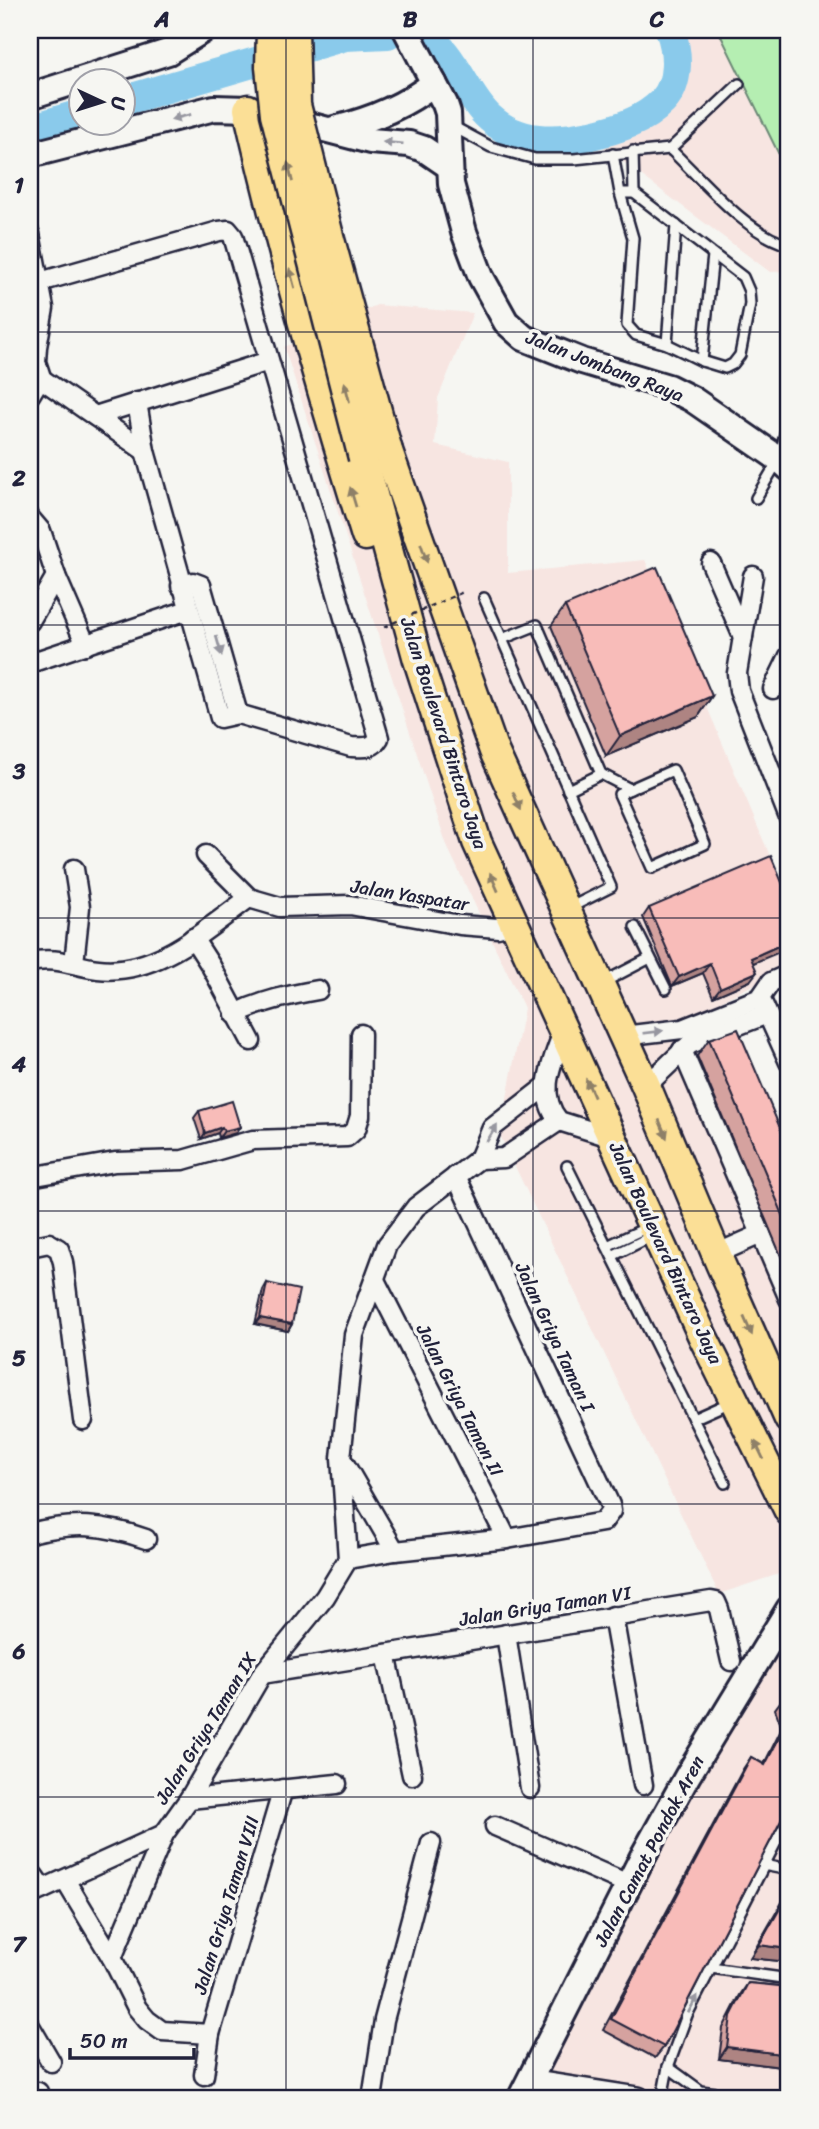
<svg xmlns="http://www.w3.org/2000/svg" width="819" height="2129" font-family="Sriracha,sans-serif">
<rect width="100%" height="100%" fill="#f6f6f2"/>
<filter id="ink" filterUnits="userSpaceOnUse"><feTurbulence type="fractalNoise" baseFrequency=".0143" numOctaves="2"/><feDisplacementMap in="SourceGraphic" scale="14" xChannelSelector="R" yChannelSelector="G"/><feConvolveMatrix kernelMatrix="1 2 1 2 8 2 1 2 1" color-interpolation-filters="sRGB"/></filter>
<g filter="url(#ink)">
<g fill="#f7e5e1">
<path d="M 679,30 L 789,30 L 789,271 L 770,272 L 597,142 L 671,112 L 682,85 Z"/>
<path d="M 377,305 L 473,313 L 438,398 L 435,445 L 508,462 L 508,573 L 645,560 L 789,901 L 789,967 L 711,1006 L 789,1191 L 789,1581 L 785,1572 L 719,1594 L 500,1135 L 524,1008 L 447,846 L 284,347 Z"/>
<path d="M 789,1610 L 789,2099 L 525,2099 Z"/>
</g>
<path fill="#b5eeb2" stroke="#6c8876" stroke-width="2" d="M 718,30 L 789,30 L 789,175 Z"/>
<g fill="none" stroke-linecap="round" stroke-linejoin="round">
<g stroke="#8acaeb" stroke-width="30">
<path d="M 417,35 C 434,38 444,51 453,65 C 464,81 475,105 490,118 C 518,144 556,142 591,135 C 617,129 644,121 663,101 C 680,83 678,51 670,30"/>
<path d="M 122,101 L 345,36 L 388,34"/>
<path d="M 30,129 L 80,114"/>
</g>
<defs>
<g id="service">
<path d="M 452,126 L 491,147 L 535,159 L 574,159 L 670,149 L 739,84"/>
<path d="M 670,149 C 702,179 747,235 789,245"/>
<path d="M 633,151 L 634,193"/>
<path d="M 613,154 L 620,193 L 633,238 L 627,325 L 636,335 L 667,344 L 702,361 L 725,368 L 733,364 L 740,355 L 750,304 L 749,291 L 743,277 L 634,193 L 620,193"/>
<path d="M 667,344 L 676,225"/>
<path d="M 702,361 L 713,255"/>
<path d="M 756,498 L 779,459 L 789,418"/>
<path d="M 484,598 L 611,887 L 569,908"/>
<path d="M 502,639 L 537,625 L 601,774 L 568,790"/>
<path d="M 673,770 L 705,844 L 652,868 L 619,794 Z"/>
<path d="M 601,774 L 630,789"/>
<path d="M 635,927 L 666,989"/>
<path d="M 602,983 L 650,958"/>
<path d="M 567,1166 L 725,1483"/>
<path d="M 607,1246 L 650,1226"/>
<path d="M 612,1256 L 654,1235"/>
<path d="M 693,1419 L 731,1402"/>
<path d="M 763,1865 L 789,1870"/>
<path d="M 711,1968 L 789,1979"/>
<path d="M 668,2067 L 701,2091 L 760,2099"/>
<path d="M 662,2099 L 668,2067 L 687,2015 L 789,1817"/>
</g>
<g id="minor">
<path d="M 40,282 L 219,231 L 228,230 L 233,236 L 379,738 C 372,750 363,747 351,747 L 238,714 L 220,718 L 145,451 L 137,402"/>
<path d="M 33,373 L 145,451"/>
<path d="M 30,395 L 41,377 L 36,362 L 37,347 L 44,308 L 30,234"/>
<path d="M 95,416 L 269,361"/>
<path d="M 30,518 L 41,531 L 56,576 L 86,645"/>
<path d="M 711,563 L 743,637"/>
<path d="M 753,576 L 737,673 L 739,691 L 789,818"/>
<path d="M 181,586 L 193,582 L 201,585 L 238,714"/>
<path d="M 30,621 L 56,576"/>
<path d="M 30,663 L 188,610"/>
<path d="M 773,689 L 789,656"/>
<path d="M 206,855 L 249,898"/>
<path d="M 74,869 L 80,907 L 74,963"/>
<path d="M 193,938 L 211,966 L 251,1041"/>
<path d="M 30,962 C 57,956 73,966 98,969 C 156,976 206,929 249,898 L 280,907 L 350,905 L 460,925 L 498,928 L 513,924"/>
<path d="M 763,1004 L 789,1062"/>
<path d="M 235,1014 C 262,1001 289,995 318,990"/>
<path d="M 564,1029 C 554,1059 535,1093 559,1121 L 613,1138"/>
<path d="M 623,1036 L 682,1029 L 760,998 L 771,982 L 789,974"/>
<path d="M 682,1050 L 789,1299"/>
<path d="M 646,1086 L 690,1044 L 767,1014"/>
<path d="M 479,1159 L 504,1158 L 559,1121"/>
<path d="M 30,1177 L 115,1162 L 183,1160 L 253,1140 L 347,1137 L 356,1129 L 360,1116 L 361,1034"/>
<path d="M 30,1247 L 49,1243 L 59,1249 L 63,1262 L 83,1420"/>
<path d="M 716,1254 L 761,1234"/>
<path d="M 375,1280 L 507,1539"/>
<path d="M 344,1463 L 395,1551"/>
<path d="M 30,1533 C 74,1522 103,1524 146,1539"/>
<path d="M 348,1559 L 395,1551 L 507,1539 L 603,1522 L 611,1511 L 610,1505 L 456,1176"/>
<path d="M 613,1616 L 643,1785"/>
<path d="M 506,1634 L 530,1788"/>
<path d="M 386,1654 L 412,1775"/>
<path d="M 262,1674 L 711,1601 L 716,1602 L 719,1609 L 731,1661"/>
<path d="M 189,1799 L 337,1784"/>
<path d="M 495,1826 L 628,1884"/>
<path d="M 30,1874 L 34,1876 L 43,1889"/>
<path d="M 65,1880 L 112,1958 L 137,2008 L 147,2020 L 162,2031 L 210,2034"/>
<path d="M 30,1895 L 164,1834"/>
<path d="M 112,1958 L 164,1834 L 189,1799 L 262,1674 L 325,1597 L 348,1559 L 341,1458 L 354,1335 L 387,1245 L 416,1207 L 479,1159 L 492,1128 L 546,1086"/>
<path d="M 30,2026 L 51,2062"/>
<path d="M 204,2075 L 210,2034 L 283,1789"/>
<path d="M 38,2092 L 40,2099"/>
<path d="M 372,2099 L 384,2020 L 431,1843"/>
</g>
<path id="tertiary" d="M 529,2082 L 638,2099"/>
<g id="secondary">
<path d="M 406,30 L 445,104 L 448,113 L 451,184 L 464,232 L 481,277 L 506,322 L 524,338 L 582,361 L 668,387 L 692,399 L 779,459 L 789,468"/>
<path d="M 30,96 L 168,52 L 203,30"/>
<path d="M 334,129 C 371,120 404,107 434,83"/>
<path d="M 30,155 L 214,108 L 248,109 L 370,141 L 409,144 L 424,149 L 449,166"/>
<path d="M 520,2099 L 643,1856 L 688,1775 L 789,1609"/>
</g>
<g id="primary">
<path d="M 248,109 C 281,253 322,395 366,536"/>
<path d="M 388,451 L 494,751 L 646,1086 L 720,1263 L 789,1419"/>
<path d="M 363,458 L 418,660 L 477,842 L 703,1337 L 789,1511"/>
</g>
</defs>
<use href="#service" stroke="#22223b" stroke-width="14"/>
<use href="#minor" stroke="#22223b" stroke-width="23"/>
<use href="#tertiary" stroke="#22223b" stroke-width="28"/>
<use href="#secondary" stroke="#22223b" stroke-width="30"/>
<use href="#primary" stroke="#22223b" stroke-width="33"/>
<use href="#service" stroke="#f6f6f2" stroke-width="9"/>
<use href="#minor" stroke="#f6f6f2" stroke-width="18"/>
<use href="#tertiary" stroke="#f6f6f2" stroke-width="23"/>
<use href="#secondary" stroke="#f6f6f2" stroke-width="24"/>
<use href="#primary" stroke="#fbdf96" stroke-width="28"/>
<defs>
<g id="primary-bridge">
<path d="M 271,30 L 270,67 L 275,114 L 363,458"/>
<path d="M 294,30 L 296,105 L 329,236 L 388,451"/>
</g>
</defs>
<use href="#primary-bridge" stroke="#22223b" stroke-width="33" stroke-linecap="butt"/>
<path stroke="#22223b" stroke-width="2.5" stroke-dasharray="5 5" stroke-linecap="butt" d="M 384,627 L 463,592"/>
<use href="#primary-bridge" stroke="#fbdf96" stroke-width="28"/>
</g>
<g fill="#d5a29f" stroke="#22223b" stroke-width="2">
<path d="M 565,606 L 712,696 L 698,717 L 606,756 L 551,626 Z"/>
<path d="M 649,908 L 753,963 L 750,981 L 713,997 L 703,973 L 672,986 L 643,917 Z"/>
<path d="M 709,1039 L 789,1149 L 789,1275 L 697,1056 Z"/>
<path d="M 199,1111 L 236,1133 L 219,1138 L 218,1133 L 201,1139 L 194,1118 Z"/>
<path d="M 267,1283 L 292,1324 L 288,1331 L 255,1324 L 263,1290 Z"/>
<path d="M 789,1690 L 789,1808 L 786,1812 L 766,1849 L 664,2047 L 655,2058 L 603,2030 L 743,1769 L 751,1757 L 764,1764 L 782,1728 L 775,1709 Z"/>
<path d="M 789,1891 L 789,1962 L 750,1958 L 785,1897 Z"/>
<path d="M 748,1983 L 789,1987 L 789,2068 L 719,2059 L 723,2028 L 740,1995 Z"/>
</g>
<g fill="#ae8482" stroke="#22223b" stroke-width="2">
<path d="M 712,696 L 698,717 L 606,756 L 620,736 Z"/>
<path d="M 789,941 L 789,948 L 744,967 L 751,958 Z"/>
<path d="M 710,963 L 703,973 L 672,986 L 679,977 Z"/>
<path d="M 757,972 L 750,981 L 713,997 L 720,988 Z"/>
<path d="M 222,1127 L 218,1133 L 201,1139 L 205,1133 Z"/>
<path d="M 240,1127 L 236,1133 L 219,1138 L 224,1131 Z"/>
<path d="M 260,1318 L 292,1324 L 288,1331 L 255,1324 Z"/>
<path d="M 789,1835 L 789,1846 L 782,1845 Z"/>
<path d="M 759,1945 L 789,1949 L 789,1962 L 750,1958 Z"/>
<path d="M 727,2047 L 789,2055 L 789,2068 L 719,2059 Z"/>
</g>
<g fill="#f8bcb9" stroke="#22223b" stroke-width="2">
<path d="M 657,567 L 712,696 L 620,736 L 565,606 Z"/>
<path d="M 771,856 L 789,899 L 789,941 L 751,958 L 757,972 L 720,988 L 710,963 L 679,977 L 649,908 Z"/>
<path d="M 738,1029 L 789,1149 L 789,1229 L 709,1039 Z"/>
<path d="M 232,1101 L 240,1127 L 224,1131 L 222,1127 L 205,1133 L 199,1111 Z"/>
<path d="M 267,1283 L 299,1290 L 292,1324 L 260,1318 Z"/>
<path d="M 789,1690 L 789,1714 L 783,1697 Z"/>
<path d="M 789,1719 L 789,1805 L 664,2047 L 611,2019 L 751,1757 L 765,1765 Z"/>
<path d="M 789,1893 L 789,1949 L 759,1945 Z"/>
<path d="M 748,1983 L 789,1987 L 789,2055 L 727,2047 L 731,2016 Z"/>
</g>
<defs><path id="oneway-solid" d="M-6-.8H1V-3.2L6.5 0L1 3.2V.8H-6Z" transform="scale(1.75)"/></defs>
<g fill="#9797a0">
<use href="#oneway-solid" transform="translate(181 117) rotate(166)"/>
<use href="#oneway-solid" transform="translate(393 143) rotate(-175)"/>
<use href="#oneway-solid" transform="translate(219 646) rotate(74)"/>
<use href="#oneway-solid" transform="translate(653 1032) rotate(-7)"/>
<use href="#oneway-solid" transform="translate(492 1133) rotate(-59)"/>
<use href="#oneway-solid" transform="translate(693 2004) rotate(-62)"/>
</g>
<g fill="#8e8068">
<use href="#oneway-solid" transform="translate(290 172) rotate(-104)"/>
<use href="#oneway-solid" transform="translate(292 278) rotate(-105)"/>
<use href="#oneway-solid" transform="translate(347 392) rotate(-104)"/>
<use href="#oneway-solid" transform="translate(353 497) rotate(-107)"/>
<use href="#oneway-solid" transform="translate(424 553) rotate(71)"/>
<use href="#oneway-solid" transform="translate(517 801) rotate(66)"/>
<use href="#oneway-solid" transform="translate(494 882) rotate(-114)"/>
<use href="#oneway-solid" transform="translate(590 1088) rotate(-114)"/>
<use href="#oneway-solid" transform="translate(663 1129) rotate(67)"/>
<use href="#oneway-solid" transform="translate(748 1326) rotate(66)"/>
<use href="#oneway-solid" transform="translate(759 1450) rotate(-116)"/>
</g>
</g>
<path fill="none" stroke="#22223b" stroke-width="2" stroke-opacity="0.55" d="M 286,30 L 286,2099M 533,30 L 533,2099M 30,332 L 789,332M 30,625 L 789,625M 30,918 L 789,918M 30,1211 L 789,1211M 30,1504 L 789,1504M 30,1797 L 789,1797"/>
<g text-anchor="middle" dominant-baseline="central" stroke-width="7" stroke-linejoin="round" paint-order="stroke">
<g font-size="19" fill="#22223b" stroke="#f6f6f2">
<text transform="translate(605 366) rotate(21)">Jalan Jombang Raya</text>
<text transform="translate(444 733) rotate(72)">Jalan Boulevard Bintaro Jaya</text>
<text transform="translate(410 895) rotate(9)">Jalan Yaspatar</text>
<text transform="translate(666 1253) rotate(65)">Jalan Boulevard Bintaro Jaya</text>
<text transform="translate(555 1337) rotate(65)">Jalan Griya Taman I</text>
<text transform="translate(460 1400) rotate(63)">Jalan Griya Taman II</text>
<text transform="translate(545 1606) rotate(-9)">Jalan Griya Taman VI</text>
<text transform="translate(206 1728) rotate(-58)">Jalan Griya Taman IX</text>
<text transform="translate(649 1851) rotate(-62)">Jalan Camat Pondok Aren</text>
<text transform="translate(226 1905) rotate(-73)">Jalan Griya Taman VIII</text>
</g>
</g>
<rect width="819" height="2129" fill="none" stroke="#f6f6f2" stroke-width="77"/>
<g transform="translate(102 102) rotate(94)"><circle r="33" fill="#f6f6f2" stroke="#a1a1a9" stroke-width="2"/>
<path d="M0-5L12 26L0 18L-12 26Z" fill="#22223b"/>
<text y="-10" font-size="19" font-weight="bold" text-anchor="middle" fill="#22223b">U</text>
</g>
<path d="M70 2048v10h124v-10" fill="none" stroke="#22223b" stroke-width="3.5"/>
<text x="80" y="2048" font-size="21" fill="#22223b" stroke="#f6f6f2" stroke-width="5" paint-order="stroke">50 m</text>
<rect x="38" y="38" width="742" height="2052" fill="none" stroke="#22223b" stroke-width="2.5"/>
<g font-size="23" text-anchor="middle" font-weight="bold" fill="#22223b">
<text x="162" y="27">A</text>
<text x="410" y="27">B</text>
<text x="657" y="27">C</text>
<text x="19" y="193">1</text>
<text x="19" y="486">2</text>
<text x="19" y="779">3</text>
<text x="19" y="1072">4</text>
<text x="19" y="1366">5</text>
<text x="19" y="1659">6</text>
<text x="19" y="1952">7</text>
</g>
</svg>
